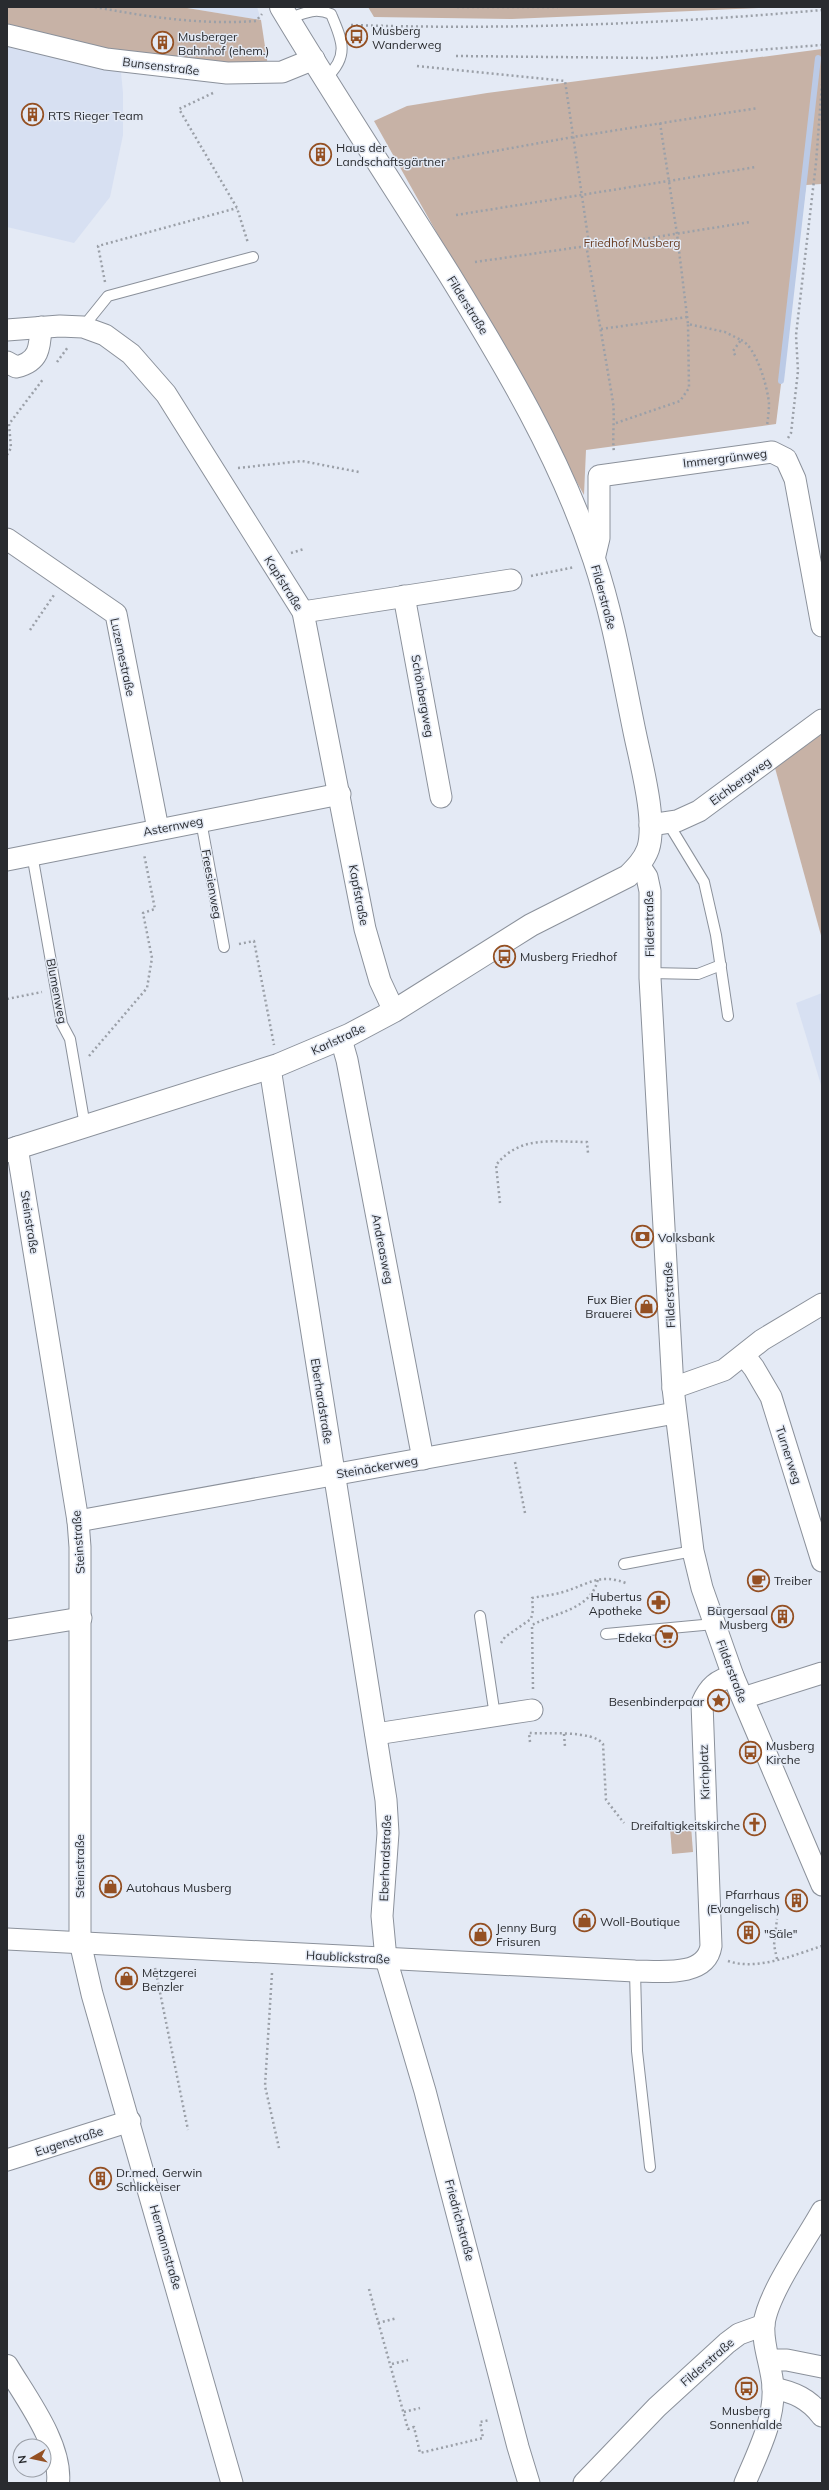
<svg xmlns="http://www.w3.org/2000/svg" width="829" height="2490" font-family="Mulish,sans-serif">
<rect width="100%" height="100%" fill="#e4eaf5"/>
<g fill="#d7e0f2">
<path d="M 181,7 L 257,7 L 261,20 Z"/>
<path d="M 7,35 L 120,62 L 123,93 L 123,135 L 110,197 L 74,243 L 7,227 Z"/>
<path d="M 822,993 L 822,1088 L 796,1003 Z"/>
</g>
<g fill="#c7b2a6">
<path d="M 7,7 L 181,7 L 261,20 L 269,73 L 7,35 Z"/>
<path d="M 368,7 L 781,7 L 512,19 L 374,17 Z"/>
<path d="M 822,49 L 822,184 L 806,185 L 776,424 L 586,450 L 584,495 L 374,121 L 407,106 L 487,93 Z"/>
<path d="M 822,733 L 822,939 L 775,768 Z"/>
<path d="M 691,1826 L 693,1852 L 672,1854 L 670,1828 Z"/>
</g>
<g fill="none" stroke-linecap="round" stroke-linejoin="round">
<path stroke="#bbcae6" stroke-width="6" d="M 781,381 L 818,58"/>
<defs>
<g id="service">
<path d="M 288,19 C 304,13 315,7 331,14 C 342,40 350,56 326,78"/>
<path d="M 83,327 L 108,296 L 253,257"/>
<path d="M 201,821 L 224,947"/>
<path d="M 668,823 L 704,882 L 716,935 L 728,1016"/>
<path d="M 32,854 L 62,1024 L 70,1039 L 85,1126"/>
<path d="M 650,973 L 698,974 L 721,965"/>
<path d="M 624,1564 L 693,1551"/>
<path d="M 480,1616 L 495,1716"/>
<path d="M 606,1634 L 714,1624"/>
<path d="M 635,1971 L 637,2051 L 650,2167"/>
</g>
<g id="minor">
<path d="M 7,35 L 106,59 L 227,73 L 282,72 L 314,59"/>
<path d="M 7,330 L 60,326 L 83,327 L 105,335 L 131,354 L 166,394 L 303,612 L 365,929 L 380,981 L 394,1011"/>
<path d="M 7,362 L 16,367 C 39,362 40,348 41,327"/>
<path d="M 7,539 L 116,614 L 158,829"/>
<path d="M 594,559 L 599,538 L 599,476 L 772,452 L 786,459 L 795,479 L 822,626"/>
<path d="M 404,596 L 441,797"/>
<path d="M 303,612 L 511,580"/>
<path d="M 650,825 L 677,821 L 699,811 L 822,720"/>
<path d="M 7,860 L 340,794"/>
<path d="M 639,865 L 647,877 L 650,891 L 650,978 L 673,1388 L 693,1551 L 702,1588 L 733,1676 L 822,1885"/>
<path d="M 341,1039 L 347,1060 L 423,1459"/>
<path d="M 270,1068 L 386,1800 L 388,1833 L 382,1916 L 386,1959 L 425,2091 L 518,2447 L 529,2483"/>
<path d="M 17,1147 L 78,1521 L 80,1547 L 80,1942 L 92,1994 L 232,2483"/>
<path d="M 744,1355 L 754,1368 L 771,1397 L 822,1561"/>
<path d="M 673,1388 L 724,1370 L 762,1340 L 822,1304"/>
<path d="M 78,1521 L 675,1413"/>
<path d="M 7,1630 L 81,1618"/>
<path d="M 743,1698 L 822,1673"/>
<path d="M 376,1734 L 532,1710"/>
<path d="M 7,1939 L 635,1971 C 659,1971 706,1978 711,1946 L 702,1703 C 709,1687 717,1680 733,1676"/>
<path d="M 7,2160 L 130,2121"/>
<path d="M 770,2360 L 787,2360 L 822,2367"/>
<path d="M 773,2388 C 794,2392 809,2399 822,2416"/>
<path d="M 584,2483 L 657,2407 L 727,2343 L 739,2334 L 764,2325"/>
<path d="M 745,2483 C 757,2454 775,2420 773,2387 C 772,2367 762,2345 764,2324 C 768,2293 806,2240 822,2211"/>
</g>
<g id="secondary">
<path d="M 7,1151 L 278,1065 L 349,1035 L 394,1011 L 531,925 L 628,876 C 636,868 644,860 648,849 C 657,822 641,763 635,734 C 623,676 613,616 594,559 C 560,457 505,365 449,274 C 393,185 335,97 281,7"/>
<path d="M 7,2366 C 26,2398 62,2445 58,2483"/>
</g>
</defs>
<use href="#service" stroke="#8b919b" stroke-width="12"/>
<use href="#minor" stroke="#8b919b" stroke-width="23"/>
<use href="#secondary" stroke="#8b919b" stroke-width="24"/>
<g stroke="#9ba0a8" stroke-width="2.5" stroke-dasharray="2 3" stroke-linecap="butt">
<path d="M 95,7 C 148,17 202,25 256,21 L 262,14"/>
<path d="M 457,7 L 558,7"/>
<path d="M 351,25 C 508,30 665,24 822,10"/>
<path d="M 456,56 L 654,58 L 822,45"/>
<path d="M 417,66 L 565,81 L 588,237 L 587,250 L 613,402 C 615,420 612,435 614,453"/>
<path d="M 213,93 L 179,109 L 237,208 L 248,243"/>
<path d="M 660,123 L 677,234 L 688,324 L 725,332 L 741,340 L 733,351 L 736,357"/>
<path d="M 428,163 L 573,137 L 758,108"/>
<path d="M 456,215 L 756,167"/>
<path d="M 475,262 L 580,247 L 587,248 L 750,222"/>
<path d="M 105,282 L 98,246 L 237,208"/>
<path d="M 601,329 L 687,317"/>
<path d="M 741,340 C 756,346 768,388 769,404 C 769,411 768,418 767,426"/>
<path d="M 57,362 L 68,347"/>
<path d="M 616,423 L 680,401 L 689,388 L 688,324"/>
<path d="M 788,438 L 791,433 L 798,371 L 796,335 L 816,163 L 822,84"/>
<path d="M 7,455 L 11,448 L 9,424 L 44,378"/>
<path d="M 238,468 L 302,461 L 359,472"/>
<path d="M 291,553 L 304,549"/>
<path d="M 531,576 L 575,567"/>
<path d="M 30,630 L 54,595"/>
<path d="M 239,944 L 254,941 L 274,1045"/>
<path d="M 7,999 L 42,992"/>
<path d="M 89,1056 L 147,988 L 152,958 L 143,913 L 155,909 L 144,854"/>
<path d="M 500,1203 L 496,1165 C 520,1135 552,1142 587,1142 L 588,1153"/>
<path d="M 515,1462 L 525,1513"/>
<path d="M 501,1643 L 505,1637 L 531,1619 L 533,1610 L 532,1598 C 542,1596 553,1595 563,1592 C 590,1584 599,1572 628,1584"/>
<path d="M 533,1689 L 532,1625 C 556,1612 591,1610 598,1579"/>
<path d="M 564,1734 L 565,1747"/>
<path d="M 530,1742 L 529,1733 C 546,1734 593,1730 603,1744 L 606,1800 L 624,1823"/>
<path d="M 777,1959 L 774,1945 L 777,1919"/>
<path d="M 728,1961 C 757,1971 794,1955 822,1946"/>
<path d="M 155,1968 L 188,2130"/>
<path d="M 272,1973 L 265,2086 L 279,2148"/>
<path d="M 369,2289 L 408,2429 L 414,2427 L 420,2453 L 483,2438 L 480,2422 L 490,2420"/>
<path d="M 378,2323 L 397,2318"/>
<path d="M 392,2364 L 408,2360"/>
<path d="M 404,2412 L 420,2408"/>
</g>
<use href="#service" stroke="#fff" stroke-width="10"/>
<use href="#minor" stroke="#fff" stroke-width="21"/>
<use href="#secondary" stroke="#fff" stroke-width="22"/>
</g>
<defs>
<symbol id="bus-ring" viewBox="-11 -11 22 22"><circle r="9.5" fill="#e4eaf5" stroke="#945023" stroke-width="1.5"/><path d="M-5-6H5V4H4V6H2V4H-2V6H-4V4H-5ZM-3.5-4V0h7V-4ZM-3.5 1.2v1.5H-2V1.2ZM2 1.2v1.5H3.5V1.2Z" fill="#945023"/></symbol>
<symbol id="building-ring" viewBox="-11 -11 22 22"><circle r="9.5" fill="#e4eaf5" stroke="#945023" stroke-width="1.5"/><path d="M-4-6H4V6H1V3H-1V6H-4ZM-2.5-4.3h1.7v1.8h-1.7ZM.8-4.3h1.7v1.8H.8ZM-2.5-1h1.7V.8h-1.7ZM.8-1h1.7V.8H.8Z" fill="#945023"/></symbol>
<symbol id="bank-ring" viewBox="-11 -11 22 22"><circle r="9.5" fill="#e4eaf5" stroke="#945023" stroke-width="1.5"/><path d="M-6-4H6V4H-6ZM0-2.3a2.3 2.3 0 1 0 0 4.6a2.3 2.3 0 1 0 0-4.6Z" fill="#945023"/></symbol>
<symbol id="shop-ring" viewBox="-11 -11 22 22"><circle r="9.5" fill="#e4eaf5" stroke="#945023" stroke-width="1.5"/><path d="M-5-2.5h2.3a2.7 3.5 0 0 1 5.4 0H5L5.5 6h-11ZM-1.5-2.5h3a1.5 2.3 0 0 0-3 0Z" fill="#945023"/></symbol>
<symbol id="cafe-ring" viewBox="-11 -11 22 22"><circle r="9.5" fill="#e4eaf5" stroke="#945023" stroke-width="1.5"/><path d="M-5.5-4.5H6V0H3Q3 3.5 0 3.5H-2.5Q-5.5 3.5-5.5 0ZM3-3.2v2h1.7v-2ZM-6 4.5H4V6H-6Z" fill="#945023"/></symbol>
<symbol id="pharmacy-ring" viewBox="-11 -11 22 22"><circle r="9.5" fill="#e4eaf5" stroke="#945023" stroke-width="1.5"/><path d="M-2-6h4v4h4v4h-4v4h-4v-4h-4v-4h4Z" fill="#945023"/></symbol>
<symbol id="supermarket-ring" viewBox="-11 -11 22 22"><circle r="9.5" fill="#e4eaf5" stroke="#945023" stroke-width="1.5"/><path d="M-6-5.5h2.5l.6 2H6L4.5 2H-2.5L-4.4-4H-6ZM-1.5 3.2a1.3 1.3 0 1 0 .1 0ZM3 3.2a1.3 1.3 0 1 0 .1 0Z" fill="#945023"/></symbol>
<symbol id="sight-ring" viewBox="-11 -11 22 22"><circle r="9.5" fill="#e4eaf5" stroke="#945023" stroke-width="1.5"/><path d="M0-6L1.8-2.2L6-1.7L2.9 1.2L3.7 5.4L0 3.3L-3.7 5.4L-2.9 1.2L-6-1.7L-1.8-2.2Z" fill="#945023"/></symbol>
<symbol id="church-ring" viewBox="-11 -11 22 22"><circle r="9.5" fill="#e4eaf5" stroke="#945023" stroke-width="1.5"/><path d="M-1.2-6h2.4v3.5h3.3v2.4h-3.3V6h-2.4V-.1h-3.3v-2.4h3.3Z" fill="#945023"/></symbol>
</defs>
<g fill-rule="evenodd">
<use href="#bus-ring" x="344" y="24" width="25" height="25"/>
<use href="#building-ring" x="150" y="30" width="25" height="25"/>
<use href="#building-ring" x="20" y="102" width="25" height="25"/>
<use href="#building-ring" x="308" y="142" width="25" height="25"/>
<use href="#bus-ring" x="492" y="944" width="25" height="25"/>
<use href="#bank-ring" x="630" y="1224" width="25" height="25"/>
<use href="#shop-ring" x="634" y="1294" width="25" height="25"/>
<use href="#cafe-ring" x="746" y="1568" width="25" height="25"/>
<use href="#pharmacy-ring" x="646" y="1590" width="25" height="25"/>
<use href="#building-ring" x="770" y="1604" width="25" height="25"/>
<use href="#supermarket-ring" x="654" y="1624" width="25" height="25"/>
<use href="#sight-ring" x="706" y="1688" width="25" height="25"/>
<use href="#bus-ring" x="738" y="1740" width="25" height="25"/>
<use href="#church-ring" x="742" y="1812" width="25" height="25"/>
<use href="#shop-ring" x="98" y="1874" width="25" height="25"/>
<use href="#building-ring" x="784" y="1888" width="25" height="25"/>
<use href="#shop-ring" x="572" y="1908" width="25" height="25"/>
<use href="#building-ring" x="736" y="1920" width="25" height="25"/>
<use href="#shop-ring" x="468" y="1922" width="25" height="25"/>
<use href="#shop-ring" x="114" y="1966" width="25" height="25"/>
<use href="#building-ring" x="88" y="2166" width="25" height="25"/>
<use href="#bus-ring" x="734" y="2376" width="25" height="25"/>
</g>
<g text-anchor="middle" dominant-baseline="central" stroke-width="3" stroke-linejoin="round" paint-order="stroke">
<g font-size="12" fill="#292b2f" stroke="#e4eaf5" text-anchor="start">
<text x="372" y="30">Musberg<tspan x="372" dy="14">Wanderweg</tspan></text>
<text x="178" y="36">Musberger<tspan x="178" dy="14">Bahnhof (ehem.)</tspan></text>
<text x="48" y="115">RTS Rieger Team</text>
<text x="336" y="147">Haus der<tspan x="336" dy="14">Landschaftsgärtner</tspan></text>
<text x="520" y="956">Musberg Friedhof</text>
<text x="658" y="1237">Volksbank</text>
<text x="632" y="1299" text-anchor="end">Fux Bier<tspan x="632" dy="14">Brauerei</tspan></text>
<text x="774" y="1580">Treiber</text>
<text x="642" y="1596" text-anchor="end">Hubertus<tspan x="642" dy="14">Apotheke</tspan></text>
<text x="768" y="1610" text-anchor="end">Bürgersaal<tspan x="768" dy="14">Musberg</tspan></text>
<text x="652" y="1637" text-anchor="end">Edeka</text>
<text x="704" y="1701" text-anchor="end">Besenbinderpaar</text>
<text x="766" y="1745">Musberg<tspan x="766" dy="14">Kirche</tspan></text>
<text x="740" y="1825" text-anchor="end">Dreifaltigkeitskirche</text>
<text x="126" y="1887">Autohaus Musberg</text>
<text x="780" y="1894" text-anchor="end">Pfarrhaus<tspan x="780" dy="14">(Evangelisch)</tspan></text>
<text x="600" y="1921">Woll-Boutique</text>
<text x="496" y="1927">Jenny Burg<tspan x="496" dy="14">Frisuren</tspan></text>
<text x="764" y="1933">"Säle"</text>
<text x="142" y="1972">Metzgerei<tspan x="142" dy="14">Benzler</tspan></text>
<text x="116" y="2172">Dr.med. Gerwin<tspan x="116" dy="14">Schlickeiser</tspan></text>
<text x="746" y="2410" text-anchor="middle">Musberg<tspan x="746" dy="14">Sonnenhalde</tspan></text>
</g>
<g font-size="12" fill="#292b2f" stroke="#e4eaf5">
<text transform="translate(161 66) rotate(7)">Bunsenstraße</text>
<text transform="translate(468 305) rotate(58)">Filderstraße</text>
<text transform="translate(725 458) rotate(-7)">Immergrünweg</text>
<text transform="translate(284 583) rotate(58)">Kapfstraße</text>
<text transform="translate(604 597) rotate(75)">Filderstraße</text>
<text transform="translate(123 657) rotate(78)">Luzernestraße</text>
<text transform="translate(423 696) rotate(80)">Schönbergweg</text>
<text transform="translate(740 781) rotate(-36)">Eichbergweg</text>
<text transform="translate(173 826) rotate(-11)">Asternweg</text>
<text transform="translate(212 884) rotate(80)">Freesienweg</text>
<text transform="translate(359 895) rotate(79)">Kapfstraße</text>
<text transform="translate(649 924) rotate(-91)">Filderstraße</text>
<text transform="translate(57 991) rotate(79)">Blumenweg</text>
<text transform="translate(338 1039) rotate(-25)">Karlstraße</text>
<text transform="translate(30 1222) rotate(81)">Steinstraße</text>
<text transform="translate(383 1249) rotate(79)">Andreasweg</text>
<text transform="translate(669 1295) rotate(-93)">Filderstraße</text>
<text transform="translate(322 1401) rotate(81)">Eberhardstraße</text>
<text transform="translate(789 1455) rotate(72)">Turnerweg</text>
<text transform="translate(377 1467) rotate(-10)">Steinäckerweg</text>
<text transform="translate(78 1542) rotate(-94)">Steinstraße</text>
<text transform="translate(732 1671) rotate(69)">Filderstraße</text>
<text transform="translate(704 1772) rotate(-92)">Kirchplatz</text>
<text transform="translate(385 1858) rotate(-88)">Eberhardstraße</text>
<text transform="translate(79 1866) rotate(-90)">Steinstraße</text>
<text transform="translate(348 1957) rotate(3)">Haublickstraße</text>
<text transform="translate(69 2141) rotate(-18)">Eugenstraße</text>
<text transform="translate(460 2220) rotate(75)">Friedrichstraße</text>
<text transform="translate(166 2247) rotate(74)">Hermannstraße</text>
<text transform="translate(707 2362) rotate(-41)">Filderstraße</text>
</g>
<g font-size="12" fill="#6a3e24" stroke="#e4eaf5">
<text x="632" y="242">Friedhof Musberg</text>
</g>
</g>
<rect width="829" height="2490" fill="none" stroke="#292b2f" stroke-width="16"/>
<g transform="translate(32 2458) rotate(261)"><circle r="19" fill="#e4eaf5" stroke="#999ea6"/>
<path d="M0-3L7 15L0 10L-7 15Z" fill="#945023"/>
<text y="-6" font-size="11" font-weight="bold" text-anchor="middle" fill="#292b2f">N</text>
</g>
</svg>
